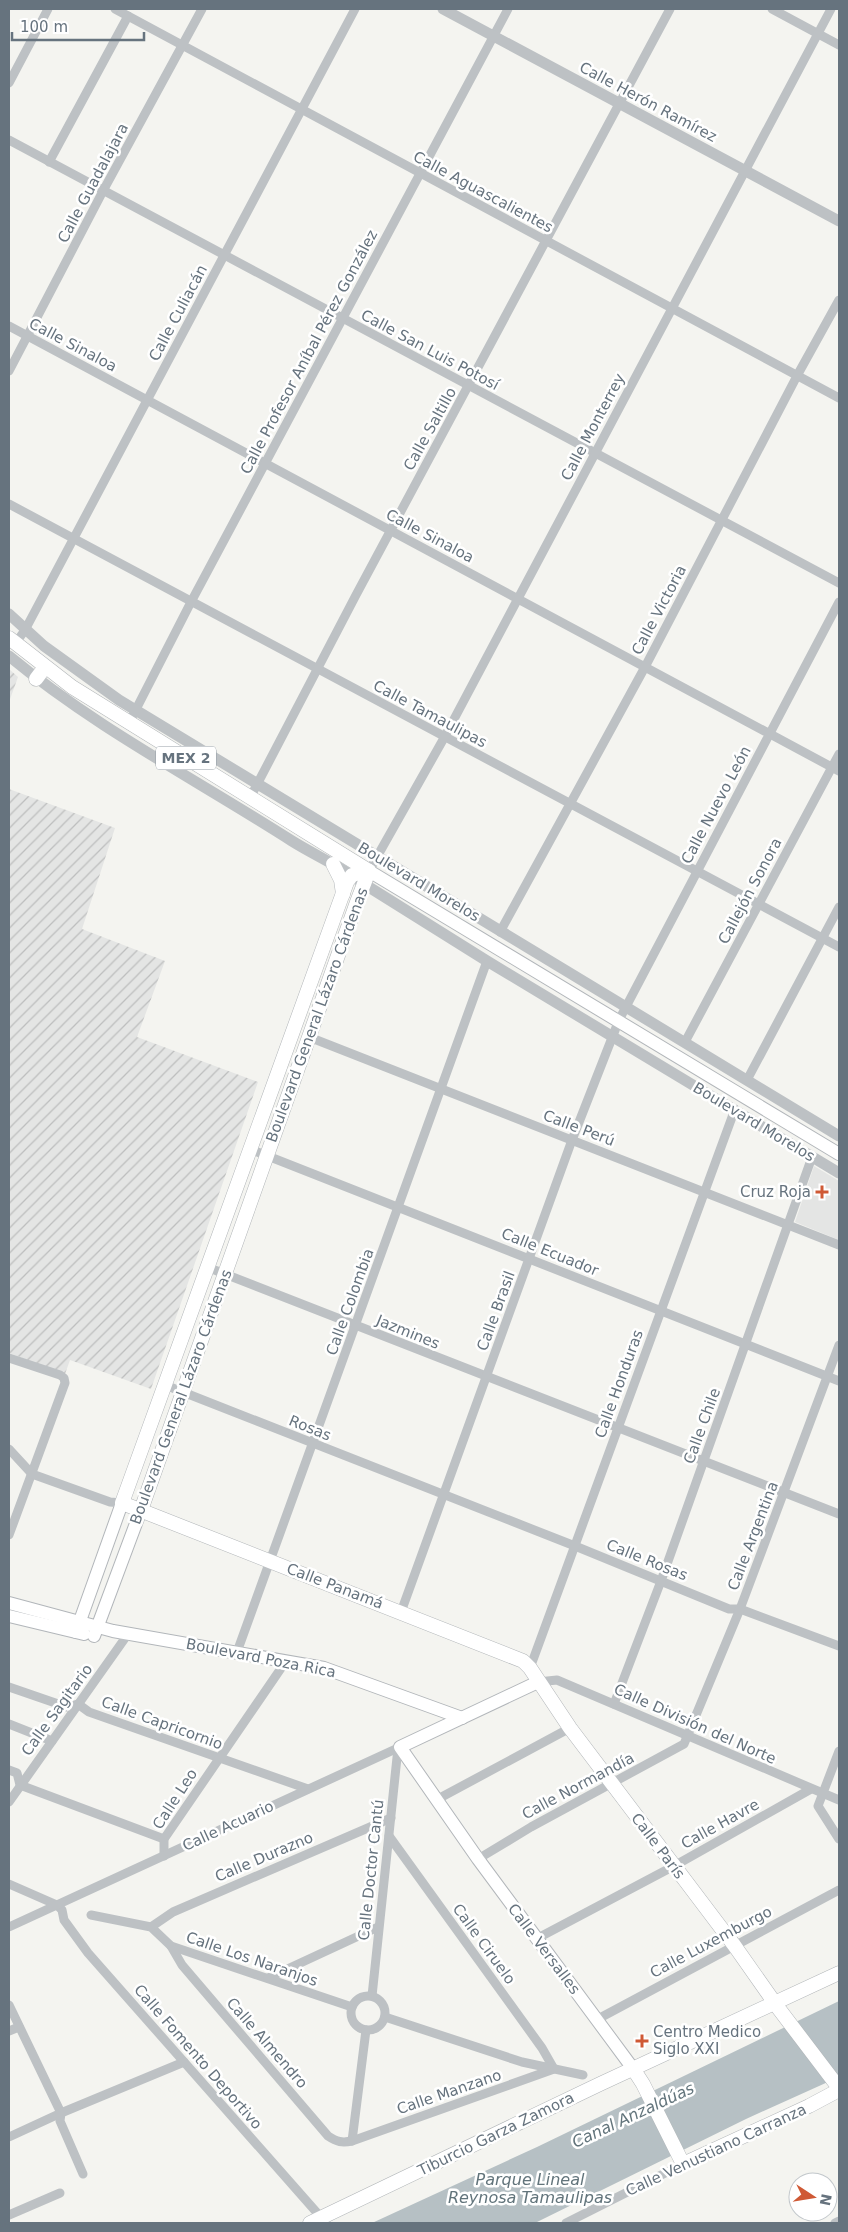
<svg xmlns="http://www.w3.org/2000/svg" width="848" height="2232" font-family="'DejaVu Sans',sans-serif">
<defs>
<pattern id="industrial-furrows" width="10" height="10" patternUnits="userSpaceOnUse" patternTransform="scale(1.25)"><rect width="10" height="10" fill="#e4e5e4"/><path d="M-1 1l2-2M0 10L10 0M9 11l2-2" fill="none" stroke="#bdbebe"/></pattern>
</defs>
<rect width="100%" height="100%" fill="#f4f4f0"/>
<path fill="#e4e5e4" d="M 814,1166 L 839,1181 L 839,1240 L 795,1222 Z"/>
<g fill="url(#industrial-furrows)">
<path d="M 9,669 L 18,677 L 9,702 Z"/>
<path d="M 9,789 L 115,828 L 82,929 L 165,961 L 137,1037 L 258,1082 L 151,1389 L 70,1360 L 65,1374 L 9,1353 Z"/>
</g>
<path fill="#b6c0c4" d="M 839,2001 L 839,2077 L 746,2119 L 535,2223 L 372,2223 L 537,2147 Z"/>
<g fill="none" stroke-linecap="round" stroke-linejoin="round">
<defs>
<g id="secondary">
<path d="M 369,871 L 839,1154"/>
<path d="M 9,1603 L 113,1631 L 324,1668 L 462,1718"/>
<path d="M 9,1616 L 84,1634"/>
<path d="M 76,1632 L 122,1503"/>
<path d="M 94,1636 L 141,1510"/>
<path d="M 538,1682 L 400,1747 L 478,1859 L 634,2070"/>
</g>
<g id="primary">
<path d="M 9,638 L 72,687 L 369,871"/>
<path d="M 36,679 L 45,667"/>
<path d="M 333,864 L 341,880 L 343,894"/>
<path d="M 369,871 L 352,875 L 347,882 L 122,1503 L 523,1661 L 530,1668 L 570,1728 L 734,1945 L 779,2009 L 839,2088"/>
<path d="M 141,1510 L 357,902 L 369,871"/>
<path d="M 634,2070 L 643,2084 L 683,2164 L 809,2106 L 839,2090"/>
<path d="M 310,2223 L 600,2084 L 839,1973"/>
</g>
</defs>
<use href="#secondary" stroke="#b2b6ba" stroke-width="14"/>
<use href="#primary" stroke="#b1b5b8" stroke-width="15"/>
<g stroke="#bdc1c4" stroke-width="9">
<path d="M 115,9 L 839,398"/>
<path d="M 772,9 L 839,45"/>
<path d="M 9,83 L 48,9"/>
<path d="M 9,140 L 839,583"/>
<path d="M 49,162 L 128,16"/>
<path d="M 9,326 L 839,771"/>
<path d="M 9,371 L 103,191 L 202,9"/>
<path d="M 9,504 L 839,947"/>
<path d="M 15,644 L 25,630 L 355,9"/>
<path d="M 129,723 L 191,602 L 508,9"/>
<path d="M 250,798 L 356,595 L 670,9"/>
<path d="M 369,871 L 444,738 L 831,9"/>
<path d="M 500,932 L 645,667 L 798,374 L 839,300"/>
<path d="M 309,1037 L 839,1245"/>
<path d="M 685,1042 L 839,754"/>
<path d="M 747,1080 L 839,907"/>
<path d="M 250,1149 L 839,1381"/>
<path d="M 207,1267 L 839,1514"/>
<path d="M 9,1358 L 60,1375 L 64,1378 L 65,1383 L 9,1535"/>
<path d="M 165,1385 L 575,1546 L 729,1609 L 740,1609 L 839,1646"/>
<path d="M 9,1449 L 32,1474 L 110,1502 L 122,1503"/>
<path d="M 401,1612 L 572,1140 L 619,1020 L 839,602"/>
<path d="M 237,1652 L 487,961"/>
<path d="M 530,1668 L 735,1109"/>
<path d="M 538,1682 L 557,1680 L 839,1800"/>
<path d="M 9,1687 L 67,1707 L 78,1704 L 89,1712 L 308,1789"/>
<path d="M 614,1704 L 661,1581 L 812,1157"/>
<path d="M 9,1724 L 52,1741"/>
<path d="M 839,1751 L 818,1806 L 839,1839"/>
<path d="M 9,1770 L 17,1773 L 20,1785 L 164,1839"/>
<path d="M 436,1800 L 570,1728"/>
<path d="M 9,1802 L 128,1634"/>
<path d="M 164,1856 L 164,1839 L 286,1661"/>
<path d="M 478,1859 L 531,1827 L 684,1744 L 740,1609 L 839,1345"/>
<path d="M 9,1884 L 57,1905 L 62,1910 L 64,1920 L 88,1953 L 326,2223"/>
<path d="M 91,1915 L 151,1927 L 171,1946 L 352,2007"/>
<path d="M 9,1927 L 400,1747"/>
<path d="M 151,1927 L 173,1912 L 391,1818"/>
<path d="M 536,1939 L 674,1866 L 811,1789"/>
<path d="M 171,1946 L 182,1965 L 328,2136 C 337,2142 342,2143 352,2141 L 554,2069 L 542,2048 L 389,1836"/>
<path d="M 268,1978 L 378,1927"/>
<path d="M 372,1996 L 398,1748"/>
<circle cx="368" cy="2013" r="17"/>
<path d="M 9,2005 L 61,2113 L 60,2121 L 83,2174"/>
<path d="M 385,2017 L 522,2062 L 583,2075"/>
<path d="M 596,2020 L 839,1890"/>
<path d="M 9,2031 L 19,2027"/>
<path d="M 9,2137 L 61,2113 L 184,2062"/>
<path d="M 352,2141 L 366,2030"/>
<path d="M 9,2215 L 60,2193"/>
<path d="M 566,2223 L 683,2164"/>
<path d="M 835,2223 L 839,2221"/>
</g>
<g stroke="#bdc1c4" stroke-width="11">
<path d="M 443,9 L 839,221"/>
<path d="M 9,614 L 44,646 L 119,700 L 839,1136"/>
<path d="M 9,656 C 96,728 197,780 292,841 C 316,856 342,867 364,884 L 487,961 L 839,1173"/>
</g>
<use href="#secondary" stroke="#fff" stroke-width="12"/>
<use href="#primary" stroke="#fff" stroke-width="14"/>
</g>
<g fill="#cf5935" stroke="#fff" stroke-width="2">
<path d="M819.5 1184.5h5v5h5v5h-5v5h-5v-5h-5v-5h5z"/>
<path d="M639.5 2033.5h5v5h5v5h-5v5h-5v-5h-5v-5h5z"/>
</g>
<g text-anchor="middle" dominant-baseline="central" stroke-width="5" stroke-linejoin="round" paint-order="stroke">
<rect fill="#fff" stroke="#949da5" stroke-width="1" x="156" y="746.5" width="60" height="23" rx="4"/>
<g font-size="14" font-weight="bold" fill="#66737e">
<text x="186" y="758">MEX 2</text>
</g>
<g font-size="15" fill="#66737e" stroke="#fff">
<text transform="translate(648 102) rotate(28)">Calle Herón Ramírez</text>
<text transform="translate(93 183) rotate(-62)">Calle Guadalajara</text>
<text transform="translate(483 192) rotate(28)">Calle Aguascalientes</text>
<text transform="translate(178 313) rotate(-62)">Calle Culiacán</text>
<text transform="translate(73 345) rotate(28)">Calle Sinaloa</text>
<text transform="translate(430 350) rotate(28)">Calle San Luis Potosí</text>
<text transform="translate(309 352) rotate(-62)">Calle Profesor Aníbal Pérez González</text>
<text transform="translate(593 427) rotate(-62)">Calle Monterrey</text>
<text transform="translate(430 429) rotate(-61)">Calle Saltillo</text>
<text transform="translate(430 536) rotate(28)">Calle Sinaloa</text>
<text transform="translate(659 610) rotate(-62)">Calle Victoria</text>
<text transform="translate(430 714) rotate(28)">Calle Tamaulipas</text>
<text transform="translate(716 805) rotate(-62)">Calle Nuevo León</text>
<text transform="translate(419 882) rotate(31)">Boulevard Morelos</text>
<text transform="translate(750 891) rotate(-62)">Callejón Sonora</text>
<text transform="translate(317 1015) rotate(-70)">Boulevard General Lázaro Cárdenas</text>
<text transform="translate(754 1122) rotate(31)">Boulevard Morelos</text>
<text transform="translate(579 1128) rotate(21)">Calle Perú</text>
<text transform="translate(550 1252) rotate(22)">Calle Ecuador</text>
<text transform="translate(350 1302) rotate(-70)">Calle Colombia</text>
<text transform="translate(496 1311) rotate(-70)">Calle Brasil</text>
<text transform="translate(408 1332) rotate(22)">Jazmines</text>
<text transform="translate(619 1384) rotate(-70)">Calle Honduras</text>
<text transform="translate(181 1397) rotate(-70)">Boulevard General Lázaro Cárdenas</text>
<text transform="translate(702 1426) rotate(-70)">Calle Chile</text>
<text transform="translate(310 1428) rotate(22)">Rosas</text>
<text transform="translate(753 1536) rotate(-69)">Calle Argentina</text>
<text transform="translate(647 1560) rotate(22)">Calle Rosas</text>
<text transform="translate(335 1586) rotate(21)">Calle Panamá</text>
<text transform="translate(261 1658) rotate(11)">Boulevard Poza Rica</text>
<text transform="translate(57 1710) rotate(-54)">Calle Sagitario</text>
<text transform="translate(162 1723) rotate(20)">Calle Capricornio</text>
<text transform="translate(695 1724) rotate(24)">Calle División del Norte</text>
<text transform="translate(578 1786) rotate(-28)">Calle Normandía</text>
<text transform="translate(175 1799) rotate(-57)">Calle Leo</text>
<text transform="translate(720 1824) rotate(-29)">Calle Havre</text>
<text transform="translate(228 1826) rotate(-25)">Calle Acuario</text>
<text transform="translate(658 1846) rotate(53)">Calle París</text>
<text transform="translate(264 1857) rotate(-23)">Calle Durazno</text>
<text transform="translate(371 1870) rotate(-84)">Calle Doctor Cantú</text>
<text transform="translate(711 1942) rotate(-28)">Calle Luxemburgo</text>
<text transform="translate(484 1944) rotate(54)">Calle Ciruelo</text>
<text transform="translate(544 1949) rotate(53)">Calle Versalles</text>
<text transform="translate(252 1959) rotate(19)">Calle Los Naranjos</text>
<text transform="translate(267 2043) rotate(49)">Calle Almendro</text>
<text transform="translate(198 2057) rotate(49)">Calle Fomento Deportivo</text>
<text transform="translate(449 2092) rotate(-19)">Calle Manzano</text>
<text transform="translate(496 2134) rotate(-26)">Tiburcio Garza Zamora</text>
<text transform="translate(716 2150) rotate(-25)">Calle Venustiano Carranza</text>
</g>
<g font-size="15" fill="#66737e" stroke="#fff" text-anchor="end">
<text x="811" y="1192">Cruz Roja</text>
<text x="653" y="2032" text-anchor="start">Centro Medico<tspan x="653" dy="17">Siglo XXI</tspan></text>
</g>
<g font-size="16" font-style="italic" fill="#62747b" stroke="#fff">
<text transform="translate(633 2115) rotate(-25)">Canal Anzaldúas</text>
<text x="530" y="2179">Parque Lineal<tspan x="530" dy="18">Reynosa Tamaulipas</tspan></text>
</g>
</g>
<rect width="848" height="2232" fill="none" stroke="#66737e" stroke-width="20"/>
<g transform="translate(813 2197) rotate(102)"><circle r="24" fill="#ffffff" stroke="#c2c7cb"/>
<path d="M0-4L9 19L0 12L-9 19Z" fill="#cf5935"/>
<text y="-8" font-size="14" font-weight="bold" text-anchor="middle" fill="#66737e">N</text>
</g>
<path d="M12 32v8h132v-8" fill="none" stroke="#66737e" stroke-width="2.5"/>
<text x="20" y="32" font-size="15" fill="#66737e" stroke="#ffffff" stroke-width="4" paint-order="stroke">100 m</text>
</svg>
